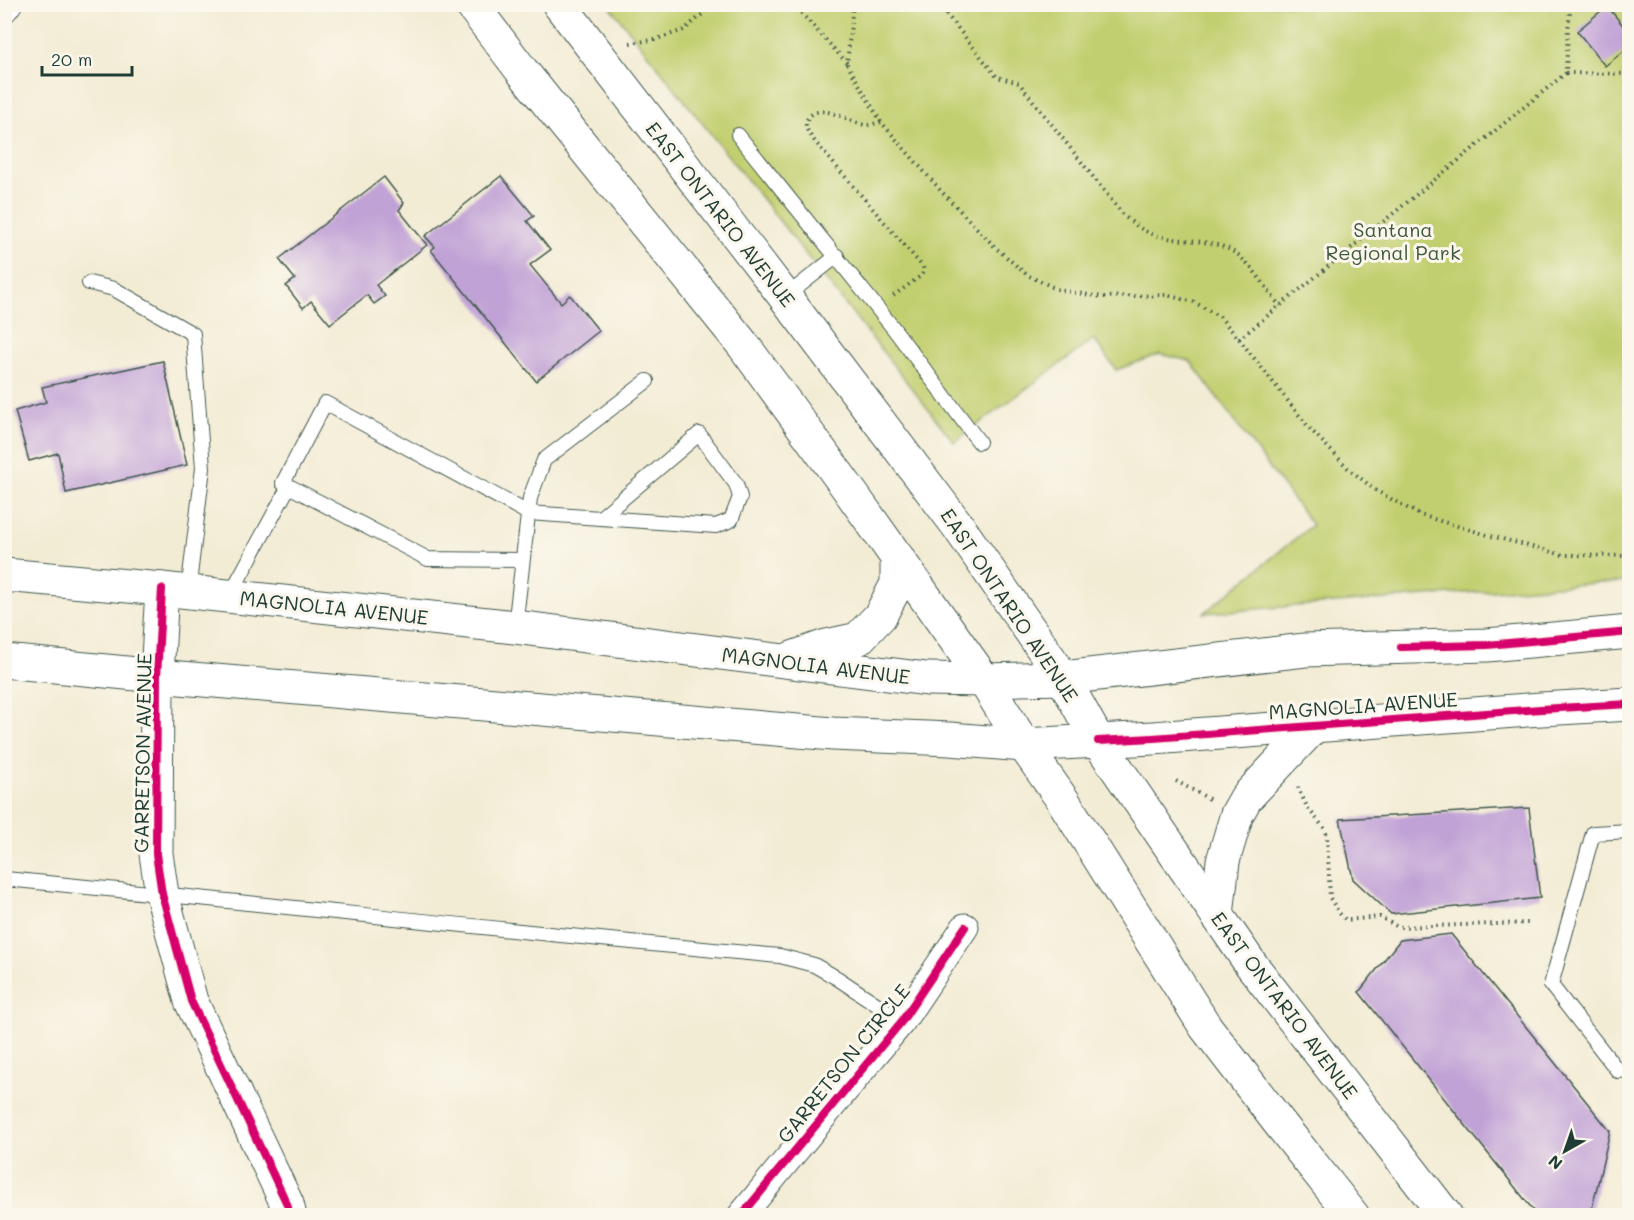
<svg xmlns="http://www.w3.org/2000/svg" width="1634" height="1220" font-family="Mali,sans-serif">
<rect width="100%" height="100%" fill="#fbf7ec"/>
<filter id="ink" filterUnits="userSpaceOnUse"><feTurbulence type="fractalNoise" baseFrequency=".0167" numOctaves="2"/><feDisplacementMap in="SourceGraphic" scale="12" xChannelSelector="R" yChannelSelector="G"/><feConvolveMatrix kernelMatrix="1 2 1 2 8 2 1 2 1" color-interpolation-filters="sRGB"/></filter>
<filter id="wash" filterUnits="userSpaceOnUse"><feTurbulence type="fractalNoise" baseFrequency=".008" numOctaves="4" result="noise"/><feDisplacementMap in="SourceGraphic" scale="24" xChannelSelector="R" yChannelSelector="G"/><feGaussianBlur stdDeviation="1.35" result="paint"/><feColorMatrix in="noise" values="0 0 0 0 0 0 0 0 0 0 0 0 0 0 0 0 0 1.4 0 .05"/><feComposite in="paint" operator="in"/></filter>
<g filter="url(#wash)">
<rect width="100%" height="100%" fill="#f3ecd5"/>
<path fill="#c2cf70" stroke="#708652" stroke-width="1.5" d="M 609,5 L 1629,5 L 1629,582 L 1597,583 L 1204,613 L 1312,525 L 1190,361 L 1160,354 L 1116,370 L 1094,339 L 954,442 Z"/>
<g id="blocks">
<g fill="#c1a2d6">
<path d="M 1607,6 L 1630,34 L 1630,46 L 1605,66 L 1577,31 Z"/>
<path d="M 501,176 L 534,216 L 527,221 L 550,250 L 530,265 L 561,303 L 570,295 L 599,331 L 536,381 L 431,250 L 435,247 L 425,236 Z"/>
<path d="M 384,177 L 404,203 L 399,210 L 427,245 L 376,285 L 385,296 L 374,304 L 367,295 L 330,324 L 311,301 L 303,308 L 286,286 L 295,279 L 279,259 Z"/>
<path d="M 163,361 L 187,465 L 66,493 L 58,453 L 29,461 L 15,411 L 46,402 L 42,387 Z"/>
<path d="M 1529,808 L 1540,898 L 1391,914 L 1353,879 L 1340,819 Z"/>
<path d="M 1451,934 L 1610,1131 L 1591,1213 L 1588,1216 L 1538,1216 L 1359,992 L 1400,940 Z"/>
</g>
</g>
</g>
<g filter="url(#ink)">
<use href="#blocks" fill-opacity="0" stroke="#3f574c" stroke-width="1.5"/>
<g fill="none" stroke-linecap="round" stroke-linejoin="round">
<defs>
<g id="lane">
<path d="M 738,135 L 894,329 L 979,442"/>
<path d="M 89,283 L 114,289 L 193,334 L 203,468 L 188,592"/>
<path d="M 785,297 L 837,256"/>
<path d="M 522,560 L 428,559 L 283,483 L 325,403 L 528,513 L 716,526 L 731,520 L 740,497 L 736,484 L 699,434 L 600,518"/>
<path d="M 230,595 L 289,486"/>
<path d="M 515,627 L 530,498 L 544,460 L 647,381"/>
<path d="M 1630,831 L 1593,833 L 1551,985 L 1618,1071 L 1630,1070"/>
<path d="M 4,879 C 263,903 522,933 780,956 L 814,965 L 837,978 L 902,1021"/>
</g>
<g id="street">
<path d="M 4,9 L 8,4"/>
<path d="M 741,1216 L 902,1021 L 965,927"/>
</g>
<path id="secondary" d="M 162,589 L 157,676 L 156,854 L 162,894 L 191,1001 L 287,1204 L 290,1216"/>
<g id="primary">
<path d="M 471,4 L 522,71 L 744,346 L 847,487 L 984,680 L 1024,745 L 1064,802 L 1205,1026 L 1277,1120 L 1353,1216"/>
<path d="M 559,4 L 785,297 L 958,526 L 1063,678 L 1098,741 L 1250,963 L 1446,1216"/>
<path d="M 4,575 L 162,589 L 515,627 L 927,679 L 984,680 L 1063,678 L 1305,650 L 1487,645 L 1630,632"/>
<path d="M 792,658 L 826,646 L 858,639 L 880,616 L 897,584 L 897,557"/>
<path d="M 4,661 L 157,676 L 833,734 L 950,739 L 1024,745 L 1153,738 L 1541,709 L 1630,704"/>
<path d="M 1217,915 L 1223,861 L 1237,814 L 1246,798 L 1315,725"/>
</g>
</defs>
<use href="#lane" stroke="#3f574c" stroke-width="16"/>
<use href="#street" stroke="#3f574c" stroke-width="29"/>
<use href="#secondary" stroke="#3f574c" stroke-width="35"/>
<use href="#primary" stroke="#3f574c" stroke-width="35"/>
<g stroke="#3f574c" stroke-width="4" stroke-dasharray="1.5 4.5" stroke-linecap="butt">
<path d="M 793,4 L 847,63"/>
<path d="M 853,4 L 847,64 L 881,122 L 942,192 L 995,247 L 1027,275 L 1059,290 L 1102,297 L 1166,295 L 1194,302 L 1220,317 L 1239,339 L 1310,429 L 1348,468 L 1375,490 L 1420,515 L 1491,536 L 1563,555 L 1630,556"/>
<path d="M 940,4 L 940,6 L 997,77 L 1019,83 L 1124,216 C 1133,223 1141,230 1152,234 C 1179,244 1214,236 1238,255 C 1254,267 1267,290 1280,306"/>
<path d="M 1623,4 L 1630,11"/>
<path d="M 630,43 L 654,40 L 684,30 L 714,4"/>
<path d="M 1566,73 L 1630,74"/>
<path d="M 881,122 C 876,123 871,125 867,125 C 850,124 822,100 808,118 C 802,127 811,136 816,143 L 923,267 L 924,271 L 922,275 L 893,296"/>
<path d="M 1239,339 L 1566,73 L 1568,29 L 1571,4"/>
<path d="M 1176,781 L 1209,799"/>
<path d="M 1298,787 L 1307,807 L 1324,828 L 1327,835 L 1330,898 L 1339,913 L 1346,920 L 1380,917 L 1398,927 L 1529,923"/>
</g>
<use href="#lane" stroke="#fff" stroke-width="14"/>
<use href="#street" stroke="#fff" stroke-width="27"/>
<use href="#secondary" stroke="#fff" stroke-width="33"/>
<use href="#primary" stroke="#fff" stroke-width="33"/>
<defs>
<g id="cycleway">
<path d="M 162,589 L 157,676 L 156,854 L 162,894 L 191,1001 L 287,1204 L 290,1216"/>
<path d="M 1401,647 L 1487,645 L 1630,632"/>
<path d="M 1098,741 L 1153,738 L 1541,709 L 1630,704"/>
<path d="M 741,1216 L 902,1021 L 965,927"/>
</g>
</defs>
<use href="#cycleway" stroke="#fbf7ec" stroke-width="11"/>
<use href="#cycleway" stroke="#d6006c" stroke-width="8"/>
</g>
</g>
<g text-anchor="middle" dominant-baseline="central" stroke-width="6" stroke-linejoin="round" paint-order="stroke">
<g font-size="20" fill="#1f3d34" stroke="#fbf7ec">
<text transform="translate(721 214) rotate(52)">EAST ONTARIO AVENUE</text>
<text transform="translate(1010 605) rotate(56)">EAST ONTARIO AVENUE</text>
<text transform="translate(334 607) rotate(6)">MAGNOLIA AVENUE</text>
<text transform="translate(816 665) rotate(7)">MAGNOLIA AVENUE</text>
<text transform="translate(1363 705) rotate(-4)">MAGNOLIA AVENUE</text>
<text transform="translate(142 753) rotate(-89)">GARRETSON AVENUE</text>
<text transform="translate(1285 1005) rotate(53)">EAST ONTARIO AVENUE</text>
<text transform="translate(843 1063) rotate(-51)">GARRETSON CIRCLE</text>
</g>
<g font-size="20" fill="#405a40" stroke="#fbf7ec">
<text x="1393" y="229">Santana<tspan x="1393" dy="23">Regional Park</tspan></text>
</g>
</g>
<rect width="1634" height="1220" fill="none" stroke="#fbf7ec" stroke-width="24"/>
<g transform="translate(1565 1151) rotate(220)" stroke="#fbf7ec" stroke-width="4.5" paint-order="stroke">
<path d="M0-4.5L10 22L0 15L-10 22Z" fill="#1f3d34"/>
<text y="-9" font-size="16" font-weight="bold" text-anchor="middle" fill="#1f3d34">N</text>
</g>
<path d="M42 66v9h90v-9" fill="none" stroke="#1f3d34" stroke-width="3"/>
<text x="51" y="66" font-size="18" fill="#1f3d34" stroke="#fbf7ec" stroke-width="4.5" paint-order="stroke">20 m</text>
</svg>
